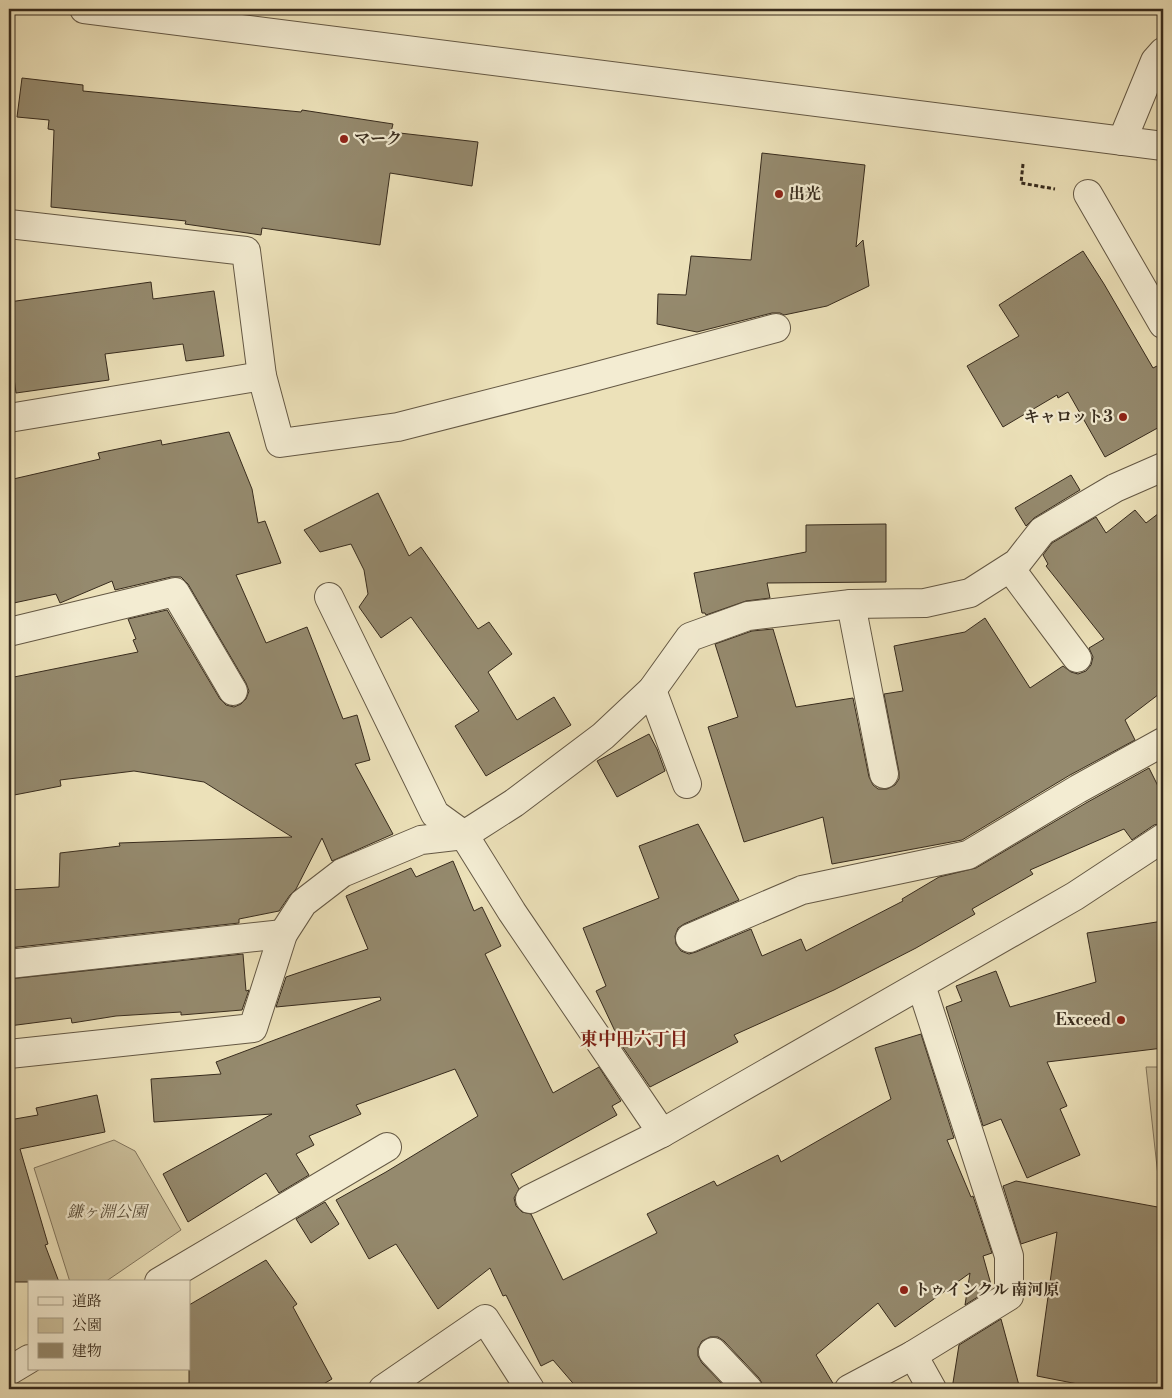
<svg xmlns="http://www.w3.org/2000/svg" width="1172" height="1398" font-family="'Libre Bodoni','Noto Serif JP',serif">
<rect width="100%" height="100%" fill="#ece1b9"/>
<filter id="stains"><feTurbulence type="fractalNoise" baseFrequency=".004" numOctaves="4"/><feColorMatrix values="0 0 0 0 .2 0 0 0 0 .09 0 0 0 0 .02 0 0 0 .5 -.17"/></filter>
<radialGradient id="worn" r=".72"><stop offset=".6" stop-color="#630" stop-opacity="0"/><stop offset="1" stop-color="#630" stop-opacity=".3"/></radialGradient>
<g fill="#cdc29e" stroke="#82765e">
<path d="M 1146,1067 L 1163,1067 L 1163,1186 L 1159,1185 Z"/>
<path d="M 114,1140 L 135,1151 L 181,1230 L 105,1282 L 70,1282 L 34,1168 Z"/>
</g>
<g fill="#958a6e" stroke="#372b1d">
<path d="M 22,78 L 83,85 L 83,91 L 301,112 L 302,110 L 393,124 L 391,132 L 478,142 L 472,186 L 390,173 L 380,245 L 262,228 L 261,235 L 185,224 L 186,221 L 51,207 L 54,130 L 48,129 L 49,120 L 17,117 Z"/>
<path d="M 762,153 L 865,165 L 856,247 L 863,240 L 869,286 L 827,306 L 784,315 L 780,313 L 772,313 L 697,332 L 657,324 L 658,294 L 686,295 L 691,256 L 751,260 Z"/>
<path d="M 1083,251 L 1104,284 L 1153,368 L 1163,363 L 1163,425 L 1105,457 L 1068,392 L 1058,398 L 1057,395 L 1003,427 L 967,366 L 1019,336 L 999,305 Z"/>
<path d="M 151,282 L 153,299 L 214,291 L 224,356 L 186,361 L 183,344 L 105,354 L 109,380 L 16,393 L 9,340 L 9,302 Z"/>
<path d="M 229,432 L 252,489 L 258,523 L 265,521 L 281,563 L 236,575 L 266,643 L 307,627 L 343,719 L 357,715 L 370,760 L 355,764 L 393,834 L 332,861 L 322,838 L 296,889 L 290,895 L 279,911 L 239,919 L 239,923 L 9,948 L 9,890 L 59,887 L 60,853 L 120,846 L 119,843 L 292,837 L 204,782 L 134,771 L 60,780 L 61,786 L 9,796 L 9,678 L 138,652 L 133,640 L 136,639 L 128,619 L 167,610 L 220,699 L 226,705 L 234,707 L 241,704 L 246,699 L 249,691 L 246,683 L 188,584 L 181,577 L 171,577 L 115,590 L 112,581 L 60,603 L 56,594 L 9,604 L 9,480 L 100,459 L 98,453 L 161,440 L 162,445 Z"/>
<path d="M 1071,475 L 1080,490 L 1034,518 L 1026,526 L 1015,508 Z"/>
<path d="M 378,493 L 409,556 L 421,547 L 478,629 L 489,622 L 512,654 L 488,672 L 517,720 L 554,697 L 571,725 L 486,776 L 455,726 L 479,711 L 411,617 L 381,638 L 359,607 L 368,594 L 364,570 L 351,544 L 320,552 L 304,530 Z"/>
<path d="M 1135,510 L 1146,523 L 1163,510 L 1163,691 L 1125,720 L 1135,740 L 1070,775 L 962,840 L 832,864 L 823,817 L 744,842 L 708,727 L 738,717 L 715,644 L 752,631 L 773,629 L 796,707 L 853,698 L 869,777 L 873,785 L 878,789 L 887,789 L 895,785 L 899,779 L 899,772 L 884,694 L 903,691 L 894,646 L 965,632 L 985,618 L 1030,688 L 1063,666 L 1071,672 L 1078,674 L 1086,671 L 1091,665 L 1093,657 L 1089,648 L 1104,639 L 1046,566 L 1048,564 L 1043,555 L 1052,543 L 1096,517 L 1106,533 Z"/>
<path d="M 886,524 L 886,582 L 767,583 L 770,598 L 746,601 L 706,615 L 705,613 L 702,613 L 694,573 L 806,552 L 806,525 Z"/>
<path d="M 649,734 L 657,749 L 665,771 L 617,797 L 597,761 Z"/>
<path d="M 1149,768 L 1163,796 L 1163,823 L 1154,825 L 1132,840 L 1124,829 L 1030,870 L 1033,874 L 972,909 L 975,914 L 916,948 L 834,990 L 734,1035 L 738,1042 L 650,1087 L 622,1046 L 596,991 L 606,986 L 583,928 L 659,898 L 639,846 L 698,824 L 739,900 L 684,924 L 678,928 L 675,936 L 676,944 L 681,951 L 689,954 L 696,952 L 751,929 L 762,956 L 801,939 L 806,951 L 903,901 L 902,899 L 939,877 L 976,868 L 1086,803 Z"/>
<path d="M 453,861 L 474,911 L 482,907 L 501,946 L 485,954 L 553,1093 L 599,1067 L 621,1101 L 612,1106 L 617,1115 L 511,1174 L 519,1189 L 514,1198 L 516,1206 L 522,1212 L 531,1214 L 563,1280 L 657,1233 L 647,1214 L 714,1181 L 717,1186 L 778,1155 L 781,1162 L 891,1099 L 875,1048 L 921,1034 L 954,1138 L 947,1140 L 971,1197 L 973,1196 L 992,1253 L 983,1256 L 992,1288 L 965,1305 L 970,1273 L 895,1327 L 878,1303 L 816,1355 L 834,1385 L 834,1389 L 763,1389 L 763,1385 L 759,1378 L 724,1341 L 718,1337 L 710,1337 L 702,1341 L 698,1348 L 698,1356 L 702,1363 L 727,1389 L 578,1389 L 553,1360 L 541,1366 L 506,1295 L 503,1296 L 490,1268 L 438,1309 L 396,1244 L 369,1259 L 336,1200 L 386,1172 L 478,1116 L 455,1069 L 356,1105 L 361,1114 L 309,1136 L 314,1145 L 296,1154 L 309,1175 L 279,1193 L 266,1173 L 188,1222 L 163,1174 L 272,1114 L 154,1122 L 151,1079 L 221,1074 L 216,1062 L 381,1000 L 380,997 L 276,1007 L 286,977 L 368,949 L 346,896 L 411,868 L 416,877 Z"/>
<path d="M 1163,921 L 1163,1048 L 1047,1062 L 1067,1106 L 1060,1109 L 1080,1155 L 1027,1178 L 1001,1119 L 983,1126 L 946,1007 L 962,1001 L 956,986 L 996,971 L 1010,1007 L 1096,982 L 1087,933 Z"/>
<path d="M 243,954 L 246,991 L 249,990 L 242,1010 L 181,1015 L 181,1012 L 116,1016 L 72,1023 L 71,1018 L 9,1026 L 9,979 Z"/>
<path d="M 97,1095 L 105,1132 L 20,1149 L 48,1244 L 45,1245 L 59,1282 L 9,1282 L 9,1120 L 38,1115 L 36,1108 Z"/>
<path d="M 1016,1181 L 1163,1208 L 1163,1349 L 1157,1389 L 1088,1389 L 1088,1386 L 1037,1376 L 1057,1232 L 1021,1244 L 1003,1186 Z"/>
<path d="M 325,1202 L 339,1224 L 311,1243 L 296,1219 Z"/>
<path d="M 266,1260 L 297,1304 L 293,1307 L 332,1379 L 315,1389 L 189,1389 L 189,1305 Z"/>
<path d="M 1001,1319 L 1020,1389 L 952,1389 L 959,1345 Z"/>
</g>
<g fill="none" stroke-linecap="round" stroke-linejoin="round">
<defs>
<g id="minor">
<path d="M 1088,194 L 1163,324"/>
<path d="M 9,224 L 246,251 L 262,376 L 280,443 L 398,427 L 586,379 L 776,328"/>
<path d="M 9,418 L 262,376"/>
<path d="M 1010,568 L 1077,658"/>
<path d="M 329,597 L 435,814 L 464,835 L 512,912 L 662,1133 L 1075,896 L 1163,838"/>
<path d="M 851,604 L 884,774"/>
<path d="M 9,632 L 175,592 L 233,691"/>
<path d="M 652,690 L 687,784"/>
<path d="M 690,938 L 802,890 L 968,855 L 1078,789 L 1163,742"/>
<path d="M 9,964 L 283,934"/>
<path d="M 9,1054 L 253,1028 L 283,934 L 303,903 L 342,873 L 421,840 L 464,835 L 514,803 L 603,736 L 652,690 L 690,637 L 748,616 L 851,604 L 925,603 L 970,593 L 1017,563 L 1042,531 L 1115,488 L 1163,467"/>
<path d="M 530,1199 L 662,1133"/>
<path d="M 159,1282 L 387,1147"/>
<path d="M 713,1352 L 748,1389"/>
<path d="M 913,1355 L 932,1389"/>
<path d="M 9,1371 L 29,1359"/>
<path d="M 383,1389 L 485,1319 L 530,1389"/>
<path d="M 849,1389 L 913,1355 L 1009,1296 L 1009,1256 L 921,985"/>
</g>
<g id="tertiary">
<path d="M 84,9 L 1163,146"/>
<path d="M 1122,141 L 1155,61 L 1163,52"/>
</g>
</defs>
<use href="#minor" stroke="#645844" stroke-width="30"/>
<use href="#tertiary" stroke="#645844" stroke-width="30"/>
<path stroke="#372b1d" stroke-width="3" stroke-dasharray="4 2.5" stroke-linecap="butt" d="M 1023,164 L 1021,183 L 1055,189"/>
<use href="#minor" stroke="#f3ecd2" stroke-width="28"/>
<use href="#tertiary" stroke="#f3ecd2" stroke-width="28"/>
</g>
<g fill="#8f2418" stroke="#f3ecd2" stroke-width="2">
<circle cx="344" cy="139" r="5"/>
<circle cx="779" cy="194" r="5"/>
<circle cx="1123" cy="417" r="5"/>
<circle cx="1121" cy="1020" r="5"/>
<circle cx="904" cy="1290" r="5"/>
</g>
<g text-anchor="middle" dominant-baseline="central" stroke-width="4.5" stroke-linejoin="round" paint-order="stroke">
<g font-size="16" font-weight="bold" fill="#372b1d" stroke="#f3ecd2" text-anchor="start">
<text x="354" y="139">マーク</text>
<text x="789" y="194">出光</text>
<text x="1113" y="417" text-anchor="end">キャロット3</text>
<text x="1111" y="1020" text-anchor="end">Exceed</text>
<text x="914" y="1290">トゥインクル 南河原</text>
</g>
<g font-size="16" font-style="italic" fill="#5c513d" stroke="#f3ecd2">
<text x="107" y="1212">鎌ヶ淵公園</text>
</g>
<g font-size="18" font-weight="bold" fill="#7a1f14" stroke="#f3ecd2">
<text x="634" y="1039">東中田六丁目</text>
</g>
</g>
<rect width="1172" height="1398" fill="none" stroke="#ece1b9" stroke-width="30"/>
<rect x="10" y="10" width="1152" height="1378" fill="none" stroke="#372b1d" stroke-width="2.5"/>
<rect x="15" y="15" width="1142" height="1368" fill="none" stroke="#372b1d"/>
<rect x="28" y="1280" width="162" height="90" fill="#f3ecd2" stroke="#a89f8a"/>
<rect x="38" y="1297" width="25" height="8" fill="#f3ecd2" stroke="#a89f8a"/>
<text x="72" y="1306" font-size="15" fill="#372b1d">道路</text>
<rect x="38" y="1318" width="25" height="15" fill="#cdc29e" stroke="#a89f8a"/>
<text x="72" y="1330" font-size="15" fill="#372b1d">公園</text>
<rect x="38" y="1343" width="25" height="15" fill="#958a6e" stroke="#a89f8a"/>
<text x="72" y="1356" font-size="15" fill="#372b1d">建物</text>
<rect width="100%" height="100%" filter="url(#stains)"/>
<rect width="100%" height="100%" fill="url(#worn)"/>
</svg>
